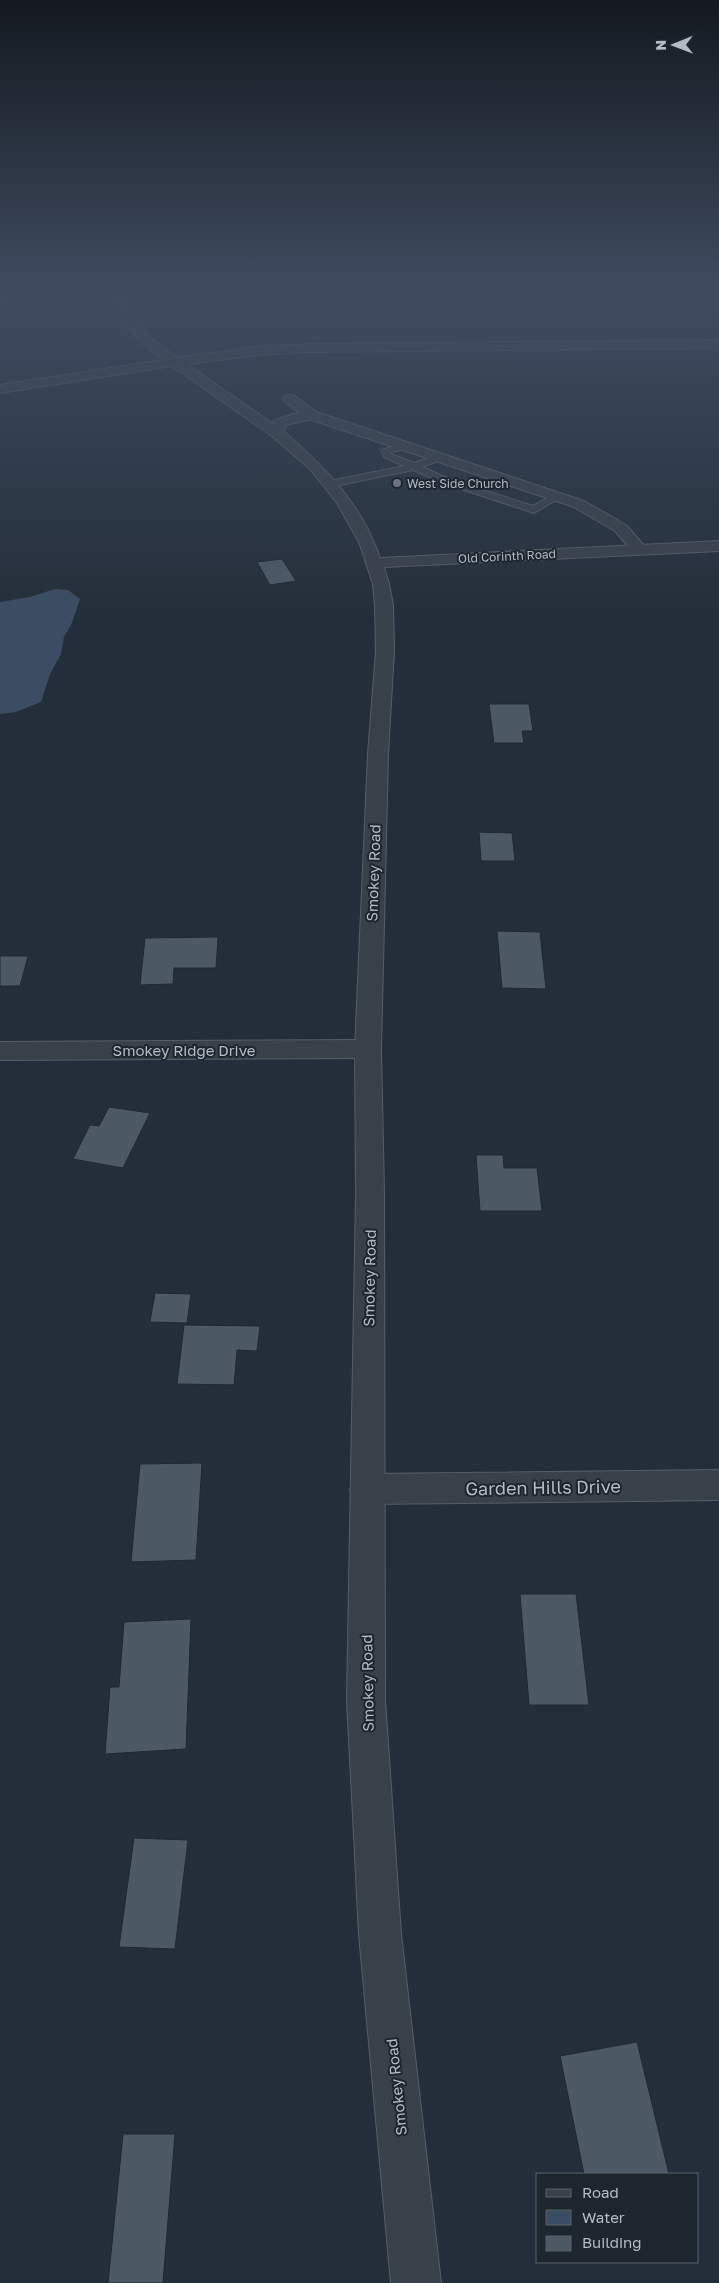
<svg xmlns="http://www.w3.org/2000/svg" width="719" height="2283" font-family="'Golos Text',sans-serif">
<rect width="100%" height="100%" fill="#242e3a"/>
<path fill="#3a4d62" d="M 55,589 L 68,590 L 80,599 L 71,625 L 64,637 L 61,654 L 50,674 L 41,702 L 16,712 L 0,714 L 0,602 L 30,597 Z"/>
<g fill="#4c5965" stroke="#1f2731">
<path d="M 282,559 L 296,581 L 270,585 L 257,562 Z"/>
<path d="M 489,704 L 529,704 L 533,731 L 522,731 L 524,743 L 494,743 Z"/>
<path d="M 479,832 L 512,833 L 515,861 L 481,861 Z"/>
<path d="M 497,931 L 540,932 L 546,989 L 502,988 Z"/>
<path d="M 218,937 L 216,968 L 174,968 L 173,984 L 140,985 L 145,938 Z"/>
<path d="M 0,956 L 28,956 L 20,986 L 0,986 Z"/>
<path d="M 109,1107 L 150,1113 L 123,1168 L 73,1159 L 90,1125 L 99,1126 Z"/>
<path d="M 476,1155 L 503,1155 L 504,1168 L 537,1168 L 542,1211 L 480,1211 Z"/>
<path d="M 155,1293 L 191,1294 L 187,1323 L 150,1322 Z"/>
<path d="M 184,1325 L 260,1326 L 257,1351 L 237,1350 L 234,1385 L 177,1384 Z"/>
<path d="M 202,1463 L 196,1560 L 131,1562 L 140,1464 Z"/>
<path d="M 520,1594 L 576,1594 L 589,1705 L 529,1705 Z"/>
<path d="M 191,1619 L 186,1749 L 105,1754 L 110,1687 L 119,1687 L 124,1622 Z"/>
<path d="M 134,1838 L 188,1840 L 175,1949 L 119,1947 Z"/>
<path d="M 637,2042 L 669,2174 L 584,2174 L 560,2056 Z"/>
<path d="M 123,2134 L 175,2134 L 163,2283 L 108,2283 Z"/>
</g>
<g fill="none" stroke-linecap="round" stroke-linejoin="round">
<defs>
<g id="service">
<path d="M 0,295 L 14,295 L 0,299 Z"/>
<path d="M 403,444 L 407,447 L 406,449 L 391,452 L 391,454 L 414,463 L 435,456 L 441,456 L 441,460 L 422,467 L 452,480 L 533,506 L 553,495 L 559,495 L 561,497 L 534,513 L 446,484 L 413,470 L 330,487 L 325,484 L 330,481 L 404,466 L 384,457 L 381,450 Z"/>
</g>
<g id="minor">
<path d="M 719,340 L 719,348 L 310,352 L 257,355 L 174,366 L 168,362 L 174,358 L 257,347 L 310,344 Z"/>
<path d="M 290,395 L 295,396 L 316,412 L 584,501 L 626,525 L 647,549 L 645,552 L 633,552 L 615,531 L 574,507 L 306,418 L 285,402 L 283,399 L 285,396 Z"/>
<path d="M 368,1040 L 377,1043 L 381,1049 L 377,1055 L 368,1058 L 0,1060 L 0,1042 Z"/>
<path d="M 719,1470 L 719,1500 L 367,1504 L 355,1500 L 350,1489 L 355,1478 L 367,1474 Z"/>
</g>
<path id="tertiary" d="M 112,295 L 123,295 L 129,313 L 152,340 L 273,424 L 275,420 L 297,413 L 316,412 L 318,415 L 316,418 L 286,425 L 284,432 C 326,468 362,505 380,558 L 719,541 L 719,551 L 384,567 L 389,584 L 393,605 L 394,651 L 388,754 L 381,1049 L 384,1194 L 385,1700 L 401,1934 L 441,2283 L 391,2283 L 359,1934 L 347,1700 L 356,1194 L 355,1049 L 368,754 L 376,651 L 375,605 L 373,584 L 359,542 L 337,503 L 310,469 L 272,436 L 172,366 L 0,393 L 0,385 L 163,360 C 138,342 121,326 112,295 Z"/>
</defs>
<use href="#service" stroke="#565e68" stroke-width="2"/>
<use href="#minor" stroke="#565e68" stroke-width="2"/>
<use href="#tertiary" stroke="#565e68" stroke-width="2"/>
<use href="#service" fill="#38404a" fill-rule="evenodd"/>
<use href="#minor" fill="#38404a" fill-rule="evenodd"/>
<use href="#tertiary" fill="#38404a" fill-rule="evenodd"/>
</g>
<linearGradient id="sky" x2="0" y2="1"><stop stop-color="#141920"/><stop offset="0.48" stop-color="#3f4c60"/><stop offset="1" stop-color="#3f4c60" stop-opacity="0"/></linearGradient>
<rect width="719" height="614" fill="url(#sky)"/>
<circle fill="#6b7280" stroke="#1d252f" stroke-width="2" cx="397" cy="483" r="5"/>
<g text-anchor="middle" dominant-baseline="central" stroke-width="4" stroke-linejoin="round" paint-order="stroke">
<g font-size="12" fill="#b3bbc6" stroke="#1d252f" text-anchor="start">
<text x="407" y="483">West Side Church</text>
</g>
<g font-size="12" fill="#b3bbc6" stroke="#1d252f">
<text transform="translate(507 556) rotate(-3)">Old Corinth Road</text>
</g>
<g font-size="15" fill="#b3bbc6" stroke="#1d252f">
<text transform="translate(373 873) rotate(-88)">Smokey Road</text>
<text x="184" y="1050">Smokey Ridge Drive</text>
<text transform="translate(369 1278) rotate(-89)">Smokey Road</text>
<text transform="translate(367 1683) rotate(-91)">Smokey Road</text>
<text transform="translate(396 2087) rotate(-96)">Smokey Road</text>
</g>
<g font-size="18" fill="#b3bbc6" stroke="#1d252f">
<text transform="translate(543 1487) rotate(-1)">Garden Hills Drive</text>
</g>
</g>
<rect x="536" y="2173" width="162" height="90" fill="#1d252f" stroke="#59616b"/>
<rect x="546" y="2189" width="25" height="8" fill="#38404a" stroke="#59616b"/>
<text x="582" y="2198" font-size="15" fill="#b3bbc6">Road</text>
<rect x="546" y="2210" width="25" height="15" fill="#3a4d62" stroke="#59616b"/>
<text x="582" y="2223" font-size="15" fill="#b3bbc6">Water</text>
<rect x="546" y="2236" width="25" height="15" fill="#4c5965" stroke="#59616b"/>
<text x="582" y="2248" font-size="15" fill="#b3bbc6">Building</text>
<g transform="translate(674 45) rotate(269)" stroke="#1d252f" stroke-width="4" paint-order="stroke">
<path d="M0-4L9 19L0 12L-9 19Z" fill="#b3bbc6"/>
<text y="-8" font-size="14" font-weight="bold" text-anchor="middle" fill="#b3bbc6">N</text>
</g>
</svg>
